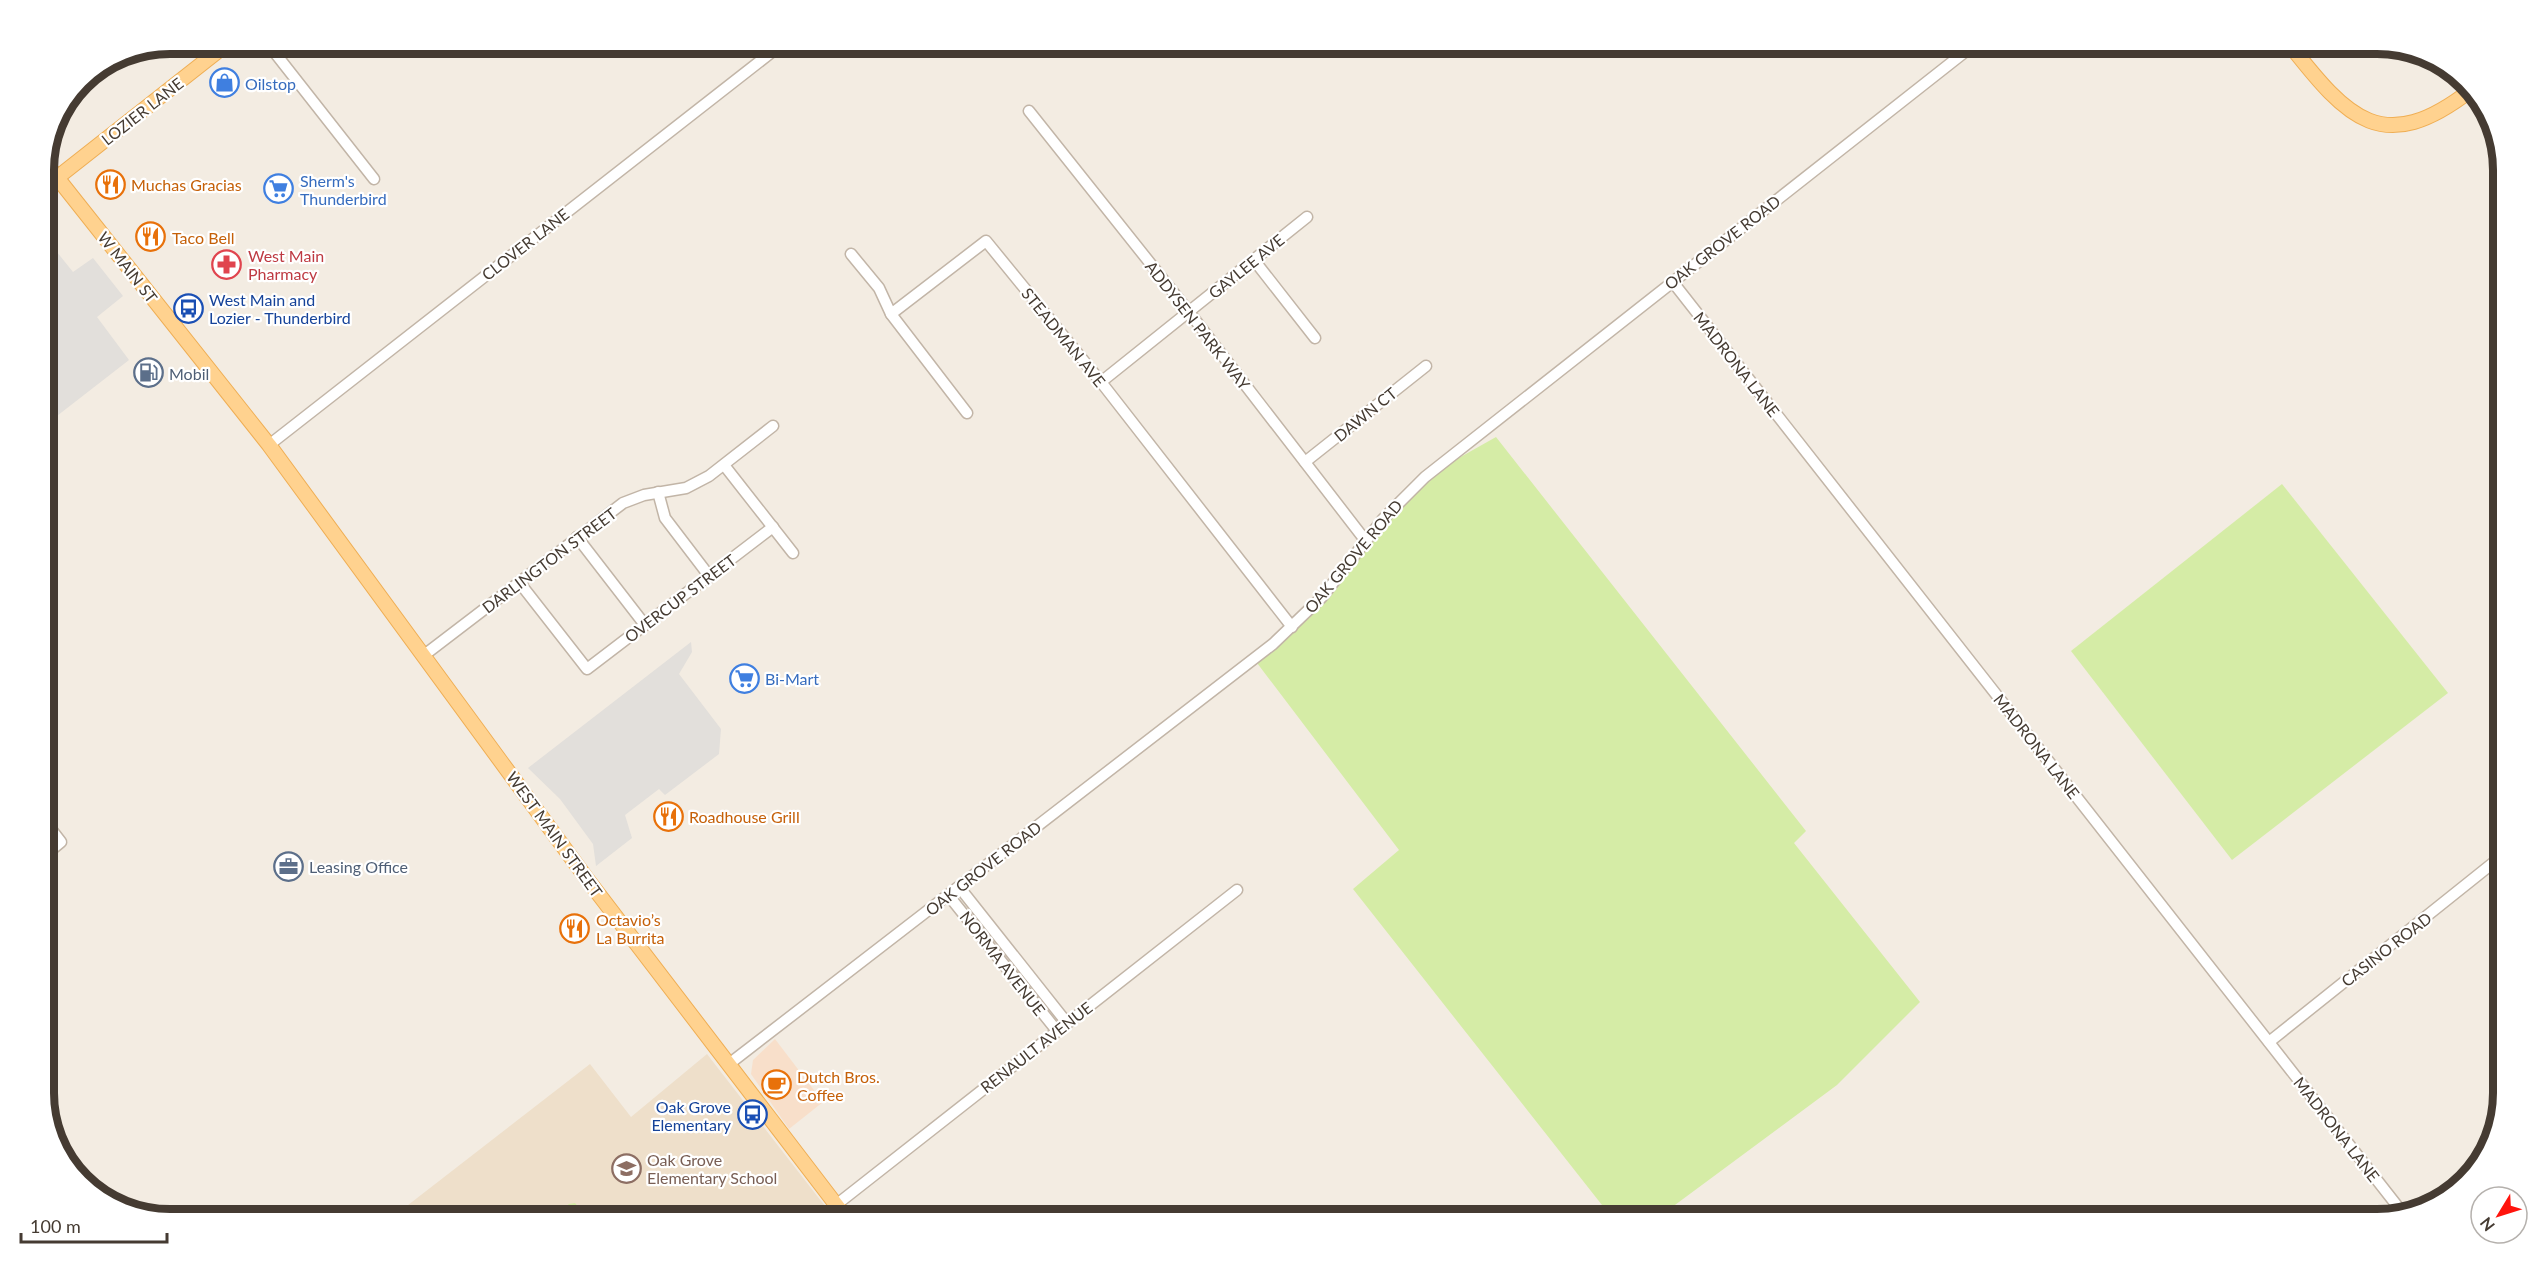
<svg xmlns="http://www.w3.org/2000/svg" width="2547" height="1263" font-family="Lato,sans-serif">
<rect width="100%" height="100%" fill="#f3ece2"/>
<path fill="#f8dfca" d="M 775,1039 L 823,1102 L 789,1129 L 751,1074 L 753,1060 Z"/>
<path fill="#eedfca" d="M 707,1054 L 835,1219 L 390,1219 L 590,1064 L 631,1117 Z"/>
<g fill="#d5eca6">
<path d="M 1496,437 L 1806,831 L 1794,843 L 1920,1002 L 1837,1085 L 1656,1219 L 1613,1219 L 1353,889 L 1399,850 L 1254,659 L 1307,613 L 1425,477 Z"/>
<path d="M 2282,484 L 2448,693 L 2232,860 L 2071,651 Z"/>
<path d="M 575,1203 L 588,1219 L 552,1219 L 569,1204 Z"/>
</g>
<g fill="#e2dfdb">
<path d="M 44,236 L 73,272 L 93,258 L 123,296 L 97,317 L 129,360 L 44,426 Z"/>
<path d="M 691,642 L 692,652 L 679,674 L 721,729 L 719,754 L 665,795 L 659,789 L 625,815 L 632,838 L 596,866 L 593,844 L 560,799 L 528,768 Z"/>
</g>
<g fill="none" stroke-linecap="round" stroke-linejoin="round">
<defs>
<g id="minor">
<path d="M 268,44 L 374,179"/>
<path d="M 1029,111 L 1189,312 L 1365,540"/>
<path d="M 851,254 L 879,288 L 891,314"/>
<path d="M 1254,260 L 1315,338"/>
<path d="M 1672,281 L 2402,1212"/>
<path d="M 1101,382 L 1307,217"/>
<path d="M 967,413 L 891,314 L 986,241 L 1101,382 L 1292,627"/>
<path d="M 269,445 L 782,44"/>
<path d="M 1305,462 L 1426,366"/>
<path d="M 724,465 L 793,553"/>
<path d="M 658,492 L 665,518 L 710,577"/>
<path d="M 577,537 L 645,625"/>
<path d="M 519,582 L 587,669 L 773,527"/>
<path d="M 423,656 L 623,503 L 644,495 L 686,488 L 709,476 L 773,426"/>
<path d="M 44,820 L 61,842 L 44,856"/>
<path d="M 960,888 L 1067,1023"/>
<path d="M 949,896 L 1057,1031"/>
<path d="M 2269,1042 L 2503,855"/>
<path d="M 729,1064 L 1273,644 L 1322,597 L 1383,519 L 1425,477 L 1975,44"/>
<path d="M 836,1205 L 1237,890"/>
</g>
<g id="major">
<path d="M 2289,44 C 2348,119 2383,158 2471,90"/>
<path d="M 44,161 L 269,445 L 587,879 L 847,1219"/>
<path d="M 44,188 L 227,44"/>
</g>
</defs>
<use href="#minor" stroke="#c2b5a7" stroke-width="13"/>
<use href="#major" stroke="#efae54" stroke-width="16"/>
<use href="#minor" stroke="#fff" stroke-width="10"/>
<use href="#major" stroke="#ffd28f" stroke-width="14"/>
</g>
<defs>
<symbol id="shop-ring" viewBox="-11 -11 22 22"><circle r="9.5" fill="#fff" stroke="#3f7fe0" stroke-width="1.5"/><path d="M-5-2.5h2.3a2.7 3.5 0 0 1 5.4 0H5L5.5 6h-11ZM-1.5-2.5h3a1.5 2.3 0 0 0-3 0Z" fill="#3f7fe0"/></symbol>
<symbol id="restaurant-ring" viewBox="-11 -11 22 22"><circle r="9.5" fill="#fff" stroke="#e8710a" stroke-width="1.5"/><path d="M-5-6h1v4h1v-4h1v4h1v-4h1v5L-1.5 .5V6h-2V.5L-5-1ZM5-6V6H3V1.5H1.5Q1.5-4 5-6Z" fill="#e8710a"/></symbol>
<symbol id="supermarket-ring" viewBox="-11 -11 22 22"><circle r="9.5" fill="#fff" stroke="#3f7fe0" stroke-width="1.5"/><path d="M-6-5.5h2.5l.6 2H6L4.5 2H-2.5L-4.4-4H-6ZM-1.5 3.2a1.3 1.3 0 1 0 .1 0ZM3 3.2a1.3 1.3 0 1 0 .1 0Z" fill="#3f7fe0"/></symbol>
<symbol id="pharmacy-ring" viewBox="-11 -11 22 22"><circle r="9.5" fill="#fff" stroke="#e0444e" stroke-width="1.5"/><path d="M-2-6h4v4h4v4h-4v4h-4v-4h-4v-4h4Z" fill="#e0444e"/></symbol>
<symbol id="bus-ring" viewBox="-11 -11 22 22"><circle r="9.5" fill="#fff" stroke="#1a4fb4" stroke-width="1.5"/><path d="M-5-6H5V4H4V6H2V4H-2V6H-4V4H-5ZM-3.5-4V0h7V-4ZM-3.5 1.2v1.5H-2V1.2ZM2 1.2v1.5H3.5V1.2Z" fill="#1a4fb4"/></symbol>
<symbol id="fuel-ring" viewBox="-11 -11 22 22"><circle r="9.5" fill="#fff" stroke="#5c6f8a" stroke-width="1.5"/><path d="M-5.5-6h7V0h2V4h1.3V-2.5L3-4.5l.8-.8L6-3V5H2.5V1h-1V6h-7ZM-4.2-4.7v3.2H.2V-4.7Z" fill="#5c6f8a"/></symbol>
<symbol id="office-ring" viewBox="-11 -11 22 22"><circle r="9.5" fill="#fff" stroke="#5c6f8a" stroke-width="1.5"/><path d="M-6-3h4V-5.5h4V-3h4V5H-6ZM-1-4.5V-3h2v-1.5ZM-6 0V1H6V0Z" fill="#5c6f8a"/></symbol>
<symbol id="cafe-ring" viewBox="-11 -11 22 22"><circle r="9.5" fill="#fff" stroke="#e8710a" stroke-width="1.5"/><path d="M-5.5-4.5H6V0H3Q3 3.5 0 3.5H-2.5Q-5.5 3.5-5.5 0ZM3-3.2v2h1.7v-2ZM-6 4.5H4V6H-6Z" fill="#e8710a"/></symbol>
<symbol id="school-ring" viewBox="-11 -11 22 22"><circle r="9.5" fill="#fff" stroke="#8d6e63" stroke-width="1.5"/><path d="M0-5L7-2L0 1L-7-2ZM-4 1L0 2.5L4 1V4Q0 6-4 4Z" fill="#8d6e63"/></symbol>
</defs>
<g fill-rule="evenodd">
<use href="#shop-ring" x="208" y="66" width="33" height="33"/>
<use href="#restaurant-ring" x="94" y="168" width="33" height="33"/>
<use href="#supermarket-ring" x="262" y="172" width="33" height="33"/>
<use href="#restaurant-ring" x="134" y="220" width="33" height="33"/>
<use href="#pharmacy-ring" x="210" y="248" width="33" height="33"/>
<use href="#bus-ring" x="172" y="292" width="33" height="33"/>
<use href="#fuel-ring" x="132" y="356" width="33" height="33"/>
<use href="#supermarket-ring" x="728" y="662" width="33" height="33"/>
<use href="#restaurant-ring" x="652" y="800" width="33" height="33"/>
<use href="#office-ring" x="272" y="850" width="33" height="33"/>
<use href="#restaurant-ring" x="558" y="912" width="33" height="33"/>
<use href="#cafe-ring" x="760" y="1068" width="33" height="33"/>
<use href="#bus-ring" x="736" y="1098" width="33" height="33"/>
<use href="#school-ring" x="610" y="1152" width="33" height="33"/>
</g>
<g text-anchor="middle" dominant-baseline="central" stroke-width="4.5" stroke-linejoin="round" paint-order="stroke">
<g font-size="16" fill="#366cbe" stroke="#fff" text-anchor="start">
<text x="245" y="83">Oilstop</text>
<text x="300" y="180">Sherm's<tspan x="300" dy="18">Thunderbird</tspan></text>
<text x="765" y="678">Bi-Mart</text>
</g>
<g font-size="16" fill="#453b32" stroke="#fff">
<text transform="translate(142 111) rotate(-38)">LOZIER LANE</text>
<text transform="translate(1722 242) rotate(-38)">OAK GROVE ROAD</text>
<text transform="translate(525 244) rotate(-38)">CLOVER LANE</text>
<text transform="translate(1246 266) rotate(-39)">GAYLEE AVE</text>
<text transform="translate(128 267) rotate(52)">W MAIN ST</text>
<text transform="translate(1198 325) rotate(52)">ADDYSEN PARK WAY</text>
<text transform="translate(1064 337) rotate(51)">STEADMAN AVE</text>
<text transform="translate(1737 364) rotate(52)">MADRONA LANE</text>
<text transform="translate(1365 414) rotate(-39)">DAWN CT</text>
<text transform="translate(1353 556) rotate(-50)">OAK GROVE ROAD</text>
<text transform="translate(549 560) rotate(-37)">DARLINGTON STREET</text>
<text transform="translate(680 598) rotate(-37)">OVERCUP STREET</text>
<text transform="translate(2037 746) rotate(52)">MADRONA LANE</text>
<text transform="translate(555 834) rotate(54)">WEST MAIN STREET</text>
<text transform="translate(983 868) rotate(-38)">OAK GROVE ROAD</text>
<text transform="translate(2386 949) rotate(-38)">CASINO ROAD</text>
<text transform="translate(1003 963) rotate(52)">NORMA AVENUE</text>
<text transform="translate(1036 1047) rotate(-38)">RENAULT AVENUE</text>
<text transform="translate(2337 1129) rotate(52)">MADRONA LANE</text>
</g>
<g font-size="16" fill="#c56008" stroke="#fff" text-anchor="start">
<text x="131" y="184">Muchas Gracias</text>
<text x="172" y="237">Taco Bell</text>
<text x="689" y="816">Roadhouse Grill</text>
<text x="596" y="919">Octavio’s<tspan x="596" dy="18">La Burrita</tspan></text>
<text x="797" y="1076">Dutch Bros.<tspan x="797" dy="18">Coffee</tspan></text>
</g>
<g font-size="16" fill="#be3a42" stroke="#fff" text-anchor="start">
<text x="248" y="255">West Main<tspan x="248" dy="18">Pharmacy</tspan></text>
</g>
<g font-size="16" fill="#164399" stroke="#fff" text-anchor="start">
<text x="209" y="299">West Main and<tspan x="209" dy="18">Lozier - Thunderbird</tspan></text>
<text x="731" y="1106" text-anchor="end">Oak Grove<tspan x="731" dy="18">Elementary</tspan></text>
</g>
<g font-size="16" fill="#4e5e75" stroke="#fff" text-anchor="start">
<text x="169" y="373">Mobil</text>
<text x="309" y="866">Leasing Office</text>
</g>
<g font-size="16" fill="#785e54" stroke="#fff" text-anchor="start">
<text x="647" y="1159">Oak Grove<tspan x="647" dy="18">Elementary School</tspan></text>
</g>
</g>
<path d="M0 0H2547V1263H0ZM170 54H2377A116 116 0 0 1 2493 170V1093A116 116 0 0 1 2377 1209H170A116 116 0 0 1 54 1093V170A116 116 0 0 1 170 54Z" fill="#fff" fill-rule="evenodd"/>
<path fill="none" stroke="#453b32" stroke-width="8" d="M170 54H2377A116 116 0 0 1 2493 170V1093A116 116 0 0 1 2377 1209H170A116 116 0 0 1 54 1093V170A116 116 0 0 1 170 54Z"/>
<g transform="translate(2499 1215) rotate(232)"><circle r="28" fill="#ffffff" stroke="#b5b1ad" stroke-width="1.5"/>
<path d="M0-4.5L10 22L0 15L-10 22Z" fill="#ff140d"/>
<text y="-9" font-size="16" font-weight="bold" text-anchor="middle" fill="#453b32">N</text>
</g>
<path d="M21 1233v9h146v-9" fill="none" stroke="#453b32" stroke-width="3"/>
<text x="30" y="1233" font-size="18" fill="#453b32" stroke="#ffffff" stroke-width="4.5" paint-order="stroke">100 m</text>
</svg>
